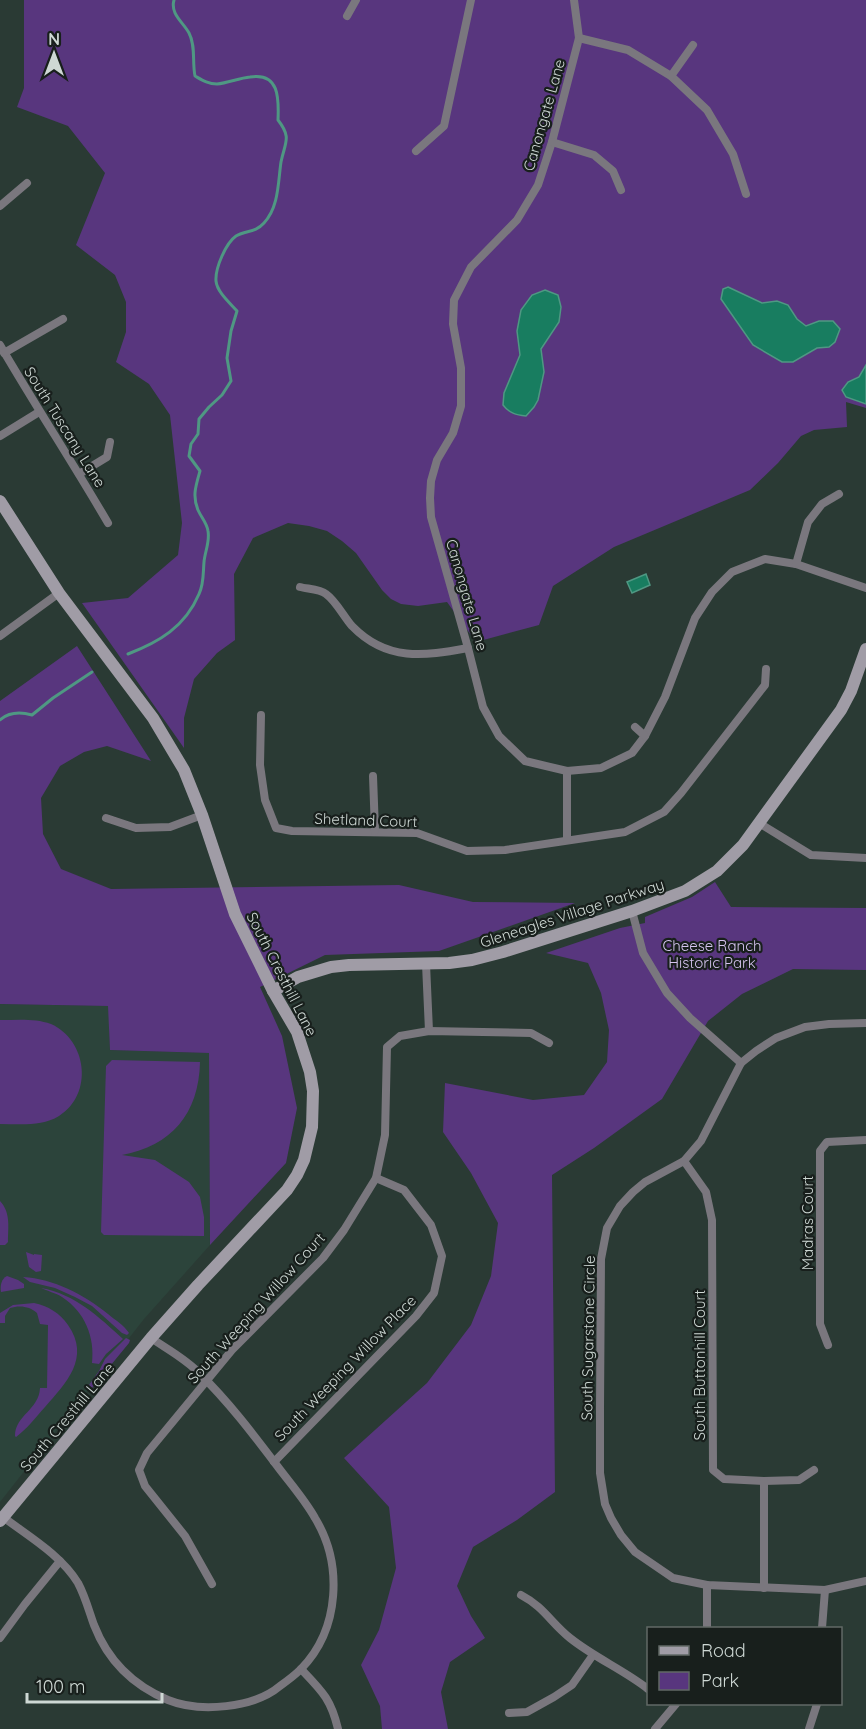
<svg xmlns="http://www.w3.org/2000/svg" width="866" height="1729" font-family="Quicksand,sans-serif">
<rect width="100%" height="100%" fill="#2a3a34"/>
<path fill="#2c443b" d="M 0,1004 L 109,1006 L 110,1050 L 209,1053 L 210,1245 L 144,1319 L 0,1502 Z"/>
<g fill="#58367e">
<path d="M 24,0 L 866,0 L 866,408 L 846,402 L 847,427 L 814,430 L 801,436 L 778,463 L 750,490 L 614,547 L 553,586 L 539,625 L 476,642 L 447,602 L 418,606 L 401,604 L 391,599 L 382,590 L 356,553 L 342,541 L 327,531 L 309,526 L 288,523 L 253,538 L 234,574 L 235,640 L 217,653 L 194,679 L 184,718 L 184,748 L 82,603 L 128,598 L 178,555 L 182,523 L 170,415 L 149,384 L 116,362 L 126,332 L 126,302 L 115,275 L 76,245 L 105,173 L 68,126 L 17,107 L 24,88 Z"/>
<path d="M 77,646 L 151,761 L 107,746 L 84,752 L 60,766 L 41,798 L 43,834 L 61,869 L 111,889 L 399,885 L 473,902 L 575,903 L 439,951 L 325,955 L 260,987 L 282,1036 L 297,1108 L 286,1163 L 210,1245 L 209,1053 L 110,1050 L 108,1006 L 0,1004 L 0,701 Z"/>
<path d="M 715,882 L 731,907 L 866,908 L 866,970 L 793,969 L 742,994 L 708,1021 L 662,1099 L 594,1148 L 552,1175 L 555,1492 L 517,1520 L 473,1547 L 457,1586 L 471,1616 L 485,1638 L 450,1662 L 441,1692 L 448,1729 L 382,1729 L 380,1706 L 361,1665 L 379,1630 L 396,1568 L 389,1507 L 344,1458 L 427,1383 L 471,1325 L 491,1276 L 498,1223 L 471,1173 L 443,1132 L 445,1083 L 533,1100 L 584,1095 L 607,1062 L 609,1030 L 601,993 L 588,963 L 546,953 L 620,928 L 645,923 L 645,917 L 692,897 Z"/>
<path d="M 0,1020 C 17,1020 35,1018 51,1024 C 87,1040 94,1094 59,1116 C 41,1127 20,1124 0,1124 Z"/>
<path d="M 112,1060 L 200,1062 C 199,1114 171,1146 122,1155 L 155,1160 L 189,1182 L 200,1197 L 204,1217 L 204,1236 L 104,1235 L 101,1232 L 106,1066 Z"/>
<path d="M 0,1201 C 11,1213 8,1227 8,1242 L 5,1245 L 0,1245 Z"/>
<path d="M 26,1252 L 34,1255 L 34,1254 L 42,1255 L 41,1271 L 36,1272 L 29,1267 Z"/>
<path d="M 7,1276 L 18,1280 L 24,1284 L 24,1288 L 1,1292 C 0,1286 1,1279 7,1276 Z"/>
<path d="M 23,1277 C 54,1279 83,1294 108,1314 C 115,1320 124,1325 129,1333 L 127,1335 L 122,1333 L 92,1306 L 75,1297 L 55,1288 L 30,1282 Z"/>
<path d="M 41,1288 C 75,1294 99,1317 123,1339 L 106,1354 L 99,1364 L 92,1363 C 95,1337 85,1312 62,1297 C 56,1293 47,1291 41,1288 Z"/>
<path d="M 34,1303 C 48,1306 60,1313 68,1325 C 91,1358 66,1383 45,1407 C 36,1417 27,1429 16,1437 L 15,1436 C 15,1415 39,1410 40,1388 L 47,1388 L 48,1325 L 40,1324 L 37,1313 C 30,1306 19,1305 10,1308 L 5,1316 L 5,1323 L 0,1323 L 0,1313 L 13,1305 Z"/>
<path d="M 126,1338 L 130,1340 L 129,1343 L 92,1388 L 89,1385 L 99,1371 L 105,1359 Z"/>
</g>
<g fill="#187d60" stroke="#4f9883" stroke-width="1.5">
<path d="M 728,287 L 762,303 L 777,301 L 788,305 L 797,319 L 806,326 L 819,321 L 833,321 L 840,329 L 835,342 L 829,347 L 817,348 L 793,362 L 782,362 L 753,345 L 721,299 L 723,289 Z"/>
<path d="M 545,290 L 558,295 L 561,307 L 559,322 L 541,349 L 544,372 L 538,400 L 534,407 L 526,416 C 516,415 509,413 503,405 L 504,393 L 520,355 L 517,331 L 521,310 L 532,295 Z"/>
<path d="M 866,365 L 866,404 L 846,397 L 842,390 L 848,382 L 859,377 Z"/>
<path d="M 646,574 L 650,585 L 632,593 L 627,582 Z"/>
</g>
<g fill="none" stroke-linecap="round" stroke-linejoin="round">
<g stroke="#4f9883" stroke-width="3">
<path d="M 128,654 C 159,642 185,627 199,594 C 204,584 203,573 204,562 C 205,551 210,542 208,531 C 207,523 201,517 198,510 C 192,496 196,485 200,471 L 189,456 L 191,444 L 198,434 L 199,419 L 209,407 L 222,395 L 231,381 L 227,358 L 231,331 L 237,311 C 230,303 217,292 216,281 C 215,268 226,243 236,236 C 246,230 255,233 264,223 C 279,207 278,182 281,162 C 285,142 292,138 278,120 C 279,98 279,72 250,77 C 239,78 228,83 217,84 C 208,84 202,80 195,76 C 192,62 196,46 189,33 C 183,22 170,14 174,0"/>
<path d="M 0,720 C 9,712 21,712 32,715 L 53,698 L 92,672"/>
</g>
<g stroke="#7a777e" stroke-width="8">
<path d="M 574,0 L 579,38 L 552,142 L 538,185 L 517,220 L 471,267 L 454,300 L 453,324 L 461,368 L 461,406 L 453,433 L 437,460 L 431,481 L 430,498 L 431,517 L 468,648 L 483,707 L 499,736 L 525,761 L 567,771 L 601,768 L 632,753 L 645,736 L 665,697 L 695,618 L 712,592 L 732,572 L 765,559 L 796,564 L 866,588"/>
<path d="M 347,16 L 356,0"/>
<path d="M 579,38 L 628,50 L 671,76 L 707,110 L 733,154 L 746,194"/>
<path d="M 671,76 L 693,45"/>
<path d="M 552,142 L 594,155 L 613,171 L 621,190"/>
<path d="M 416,151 L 444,126 L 471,0"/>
<path d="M 0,206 L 27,183"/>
<path d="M 0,345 C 35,405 73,463 108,523"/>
<path d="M 4,353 L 63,319"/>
<path d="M 0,436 L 39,412"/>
<path d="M 79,474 L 107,457 L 110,442"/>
<path d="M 796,564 L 808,522 L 822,504 L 839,494"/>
<path d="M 300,587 C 307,589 320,589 326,594 C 336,601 344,617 352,626 C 387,662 424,656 468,648"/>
<path d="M 0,636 L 59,593"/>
<path d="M 261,715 L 260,765 L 265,800 L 276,828 L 292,831 L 417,833 L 467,851 L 505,850 L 625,832 L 664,812 L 681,793 L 765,685 L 766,669"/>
<path d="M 635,727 L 645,736"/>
<path d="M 567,771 L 567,840"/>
<path d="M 373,776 L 375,831"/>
<path d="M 106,818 L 136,828 L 170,827 L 202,815"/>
<path d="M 759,823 L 811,855 L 866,858"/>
<path d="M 632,911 L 643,953 L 667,993 L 690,1018 L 741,1063"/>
<path d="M 426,964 L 429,1031"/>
<path d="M 866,1023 L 829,1024 L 805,1027 L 776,1038 L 756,1051 L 741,1063 L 701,1141 L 684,1161 L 645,1182 L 633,1192 L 620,1206 L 607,1228 L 601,1259 L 600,1409 L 600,1473 L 605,1504 L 611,1518 L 621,1535 L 635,1552 L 673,1578 L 707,1585 L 825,1590 L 866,1581"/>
<path d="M 684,1161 L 706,1192 L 712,1220 L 713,1470 L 724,1479 L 764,1481 L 799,1480 L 814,1470"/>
<path d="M 828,1345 L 820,1324 L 820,1151 L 827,1142 L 866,1140"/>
<path d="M 274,1462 L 416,1316 L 434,1293 L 442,1256 L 431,1225 L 404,1190 L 376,1178"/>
<path d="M 764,1481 L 764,1588"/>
<path d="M 3,1517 C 28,1536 61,1555 78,1583 C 85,1596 89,1611 94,1625 C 108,1661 132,1685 168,1700 C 200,1713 254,1708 280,1686 C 287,1681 295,1675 301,1669 C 340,1629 343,1564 315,1518 C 305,1500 290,1483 278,1467 C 253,1434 228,1401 199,1373 C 186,1359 167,1349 151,1338"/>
<path d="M 212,1584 L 185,1536 L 145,1486 L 139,1470 L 147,1453 L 232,1350 L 323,1258 L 344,1230 L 376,1178 L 385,1135 L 387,1047 L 400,1036 L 429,1031 L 531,1033 L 549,1043"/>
<path d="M 707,1585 L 707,1628"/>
<path d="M 521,1595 C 544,1607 551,1623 570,1638 C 595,1658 624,1670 648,1689"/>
<path d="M 822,1628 L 825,1590"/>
<path d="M 0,1638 L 25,1604 L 60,1561"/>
<path d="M 301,1669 C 322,1691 331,1699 338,1729"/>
<path d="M 509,1713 L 527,1712 L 554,1697 L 572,1685 L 593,1655"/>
<path d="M 655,1729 L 676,1704"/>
<path d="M 809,1729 L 817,1704"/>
</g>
<g stroke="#a09ca6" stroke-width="12">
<path d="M 0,501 L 59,593 L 153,718 L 184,770 L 202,815 L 235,914 L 273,991 L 297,1032 L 310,1072 L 313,1091 L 312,1127 L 304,1160 L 297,1175 L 287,1190 L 198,1285 L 151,1338 L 0,1521"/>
<path d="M 273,991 L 298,977 L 331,967 L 349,965 L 449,963 L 472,960 L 503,952 L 632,911 L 685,891 L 717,871 L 743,845 L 841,710 L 851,691 L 866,649"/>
</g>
</g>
<g text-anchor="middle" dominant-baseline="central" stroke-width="4.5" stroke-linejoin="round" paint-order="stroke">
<g font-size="15" fill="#ced8d4" stroke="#181f1c">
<text transform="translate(544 115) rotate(-74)">Canongate Lane</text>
<text transform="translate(65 427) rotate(58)">South Tuscany Lane</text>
<text transform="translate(467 595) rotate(74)">Canongate Lane</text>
<text transform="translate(366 820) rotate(2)">Shetland Court</text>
<text transform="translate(572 913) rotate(-18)">Gleneagles Village Parkway</text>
<text transform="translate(282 974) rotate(63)">South Cresthill Lane</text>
<text transform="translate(807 1223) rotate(-90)">Madras Court</text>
<text transform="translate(256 1308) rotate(-48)">South Weeping Willow Court</text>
<text transform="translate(588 1338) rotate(-89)">South Sugarstone Circle</text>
<text transform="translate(699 1365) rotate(-90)">South Buttonhill Court</text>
<text transform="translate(345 1368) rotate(-46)">South Weeping Willow Place</text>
<text transform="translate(67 1417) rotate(-50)">South Cresthill Lane</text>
</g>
<g font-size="15" fill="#d5c4ef" stroke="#181f1c">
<text x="712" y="945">Cheese Ranch<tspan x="712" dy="17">Historic Park</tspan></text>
</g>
</g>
<rect x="647" y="1627" width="195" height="78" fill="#181f1c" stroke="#616966" stroke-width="1.5"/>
<rect x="659" y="1646" width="30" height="9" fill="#a09ca6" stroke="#616966" stroke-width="1.5"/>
<text x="701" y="1657" font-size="18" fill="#ced8d4">Road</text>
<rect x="659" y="1672" width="30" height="18" fill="#58367e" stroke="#616966" stroke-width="1.5"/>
<text x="701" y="1687" font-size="18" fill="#ced8d4">Park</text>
<g transform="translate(54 54)" stroke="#181f1c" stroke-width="4.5" paint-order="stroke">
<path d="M0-4.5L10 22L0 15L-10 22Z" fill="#ced8d4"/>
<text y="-9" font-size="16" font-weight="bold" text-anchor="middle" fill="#ced8d4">N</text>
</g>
<path d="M27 1693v9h135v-9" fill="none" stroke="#ced8d4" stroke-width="3"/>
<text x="36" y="1693" font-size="18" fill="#ced8d4" stroke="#181f1c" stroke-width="4.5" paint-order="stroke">100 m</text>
</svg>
